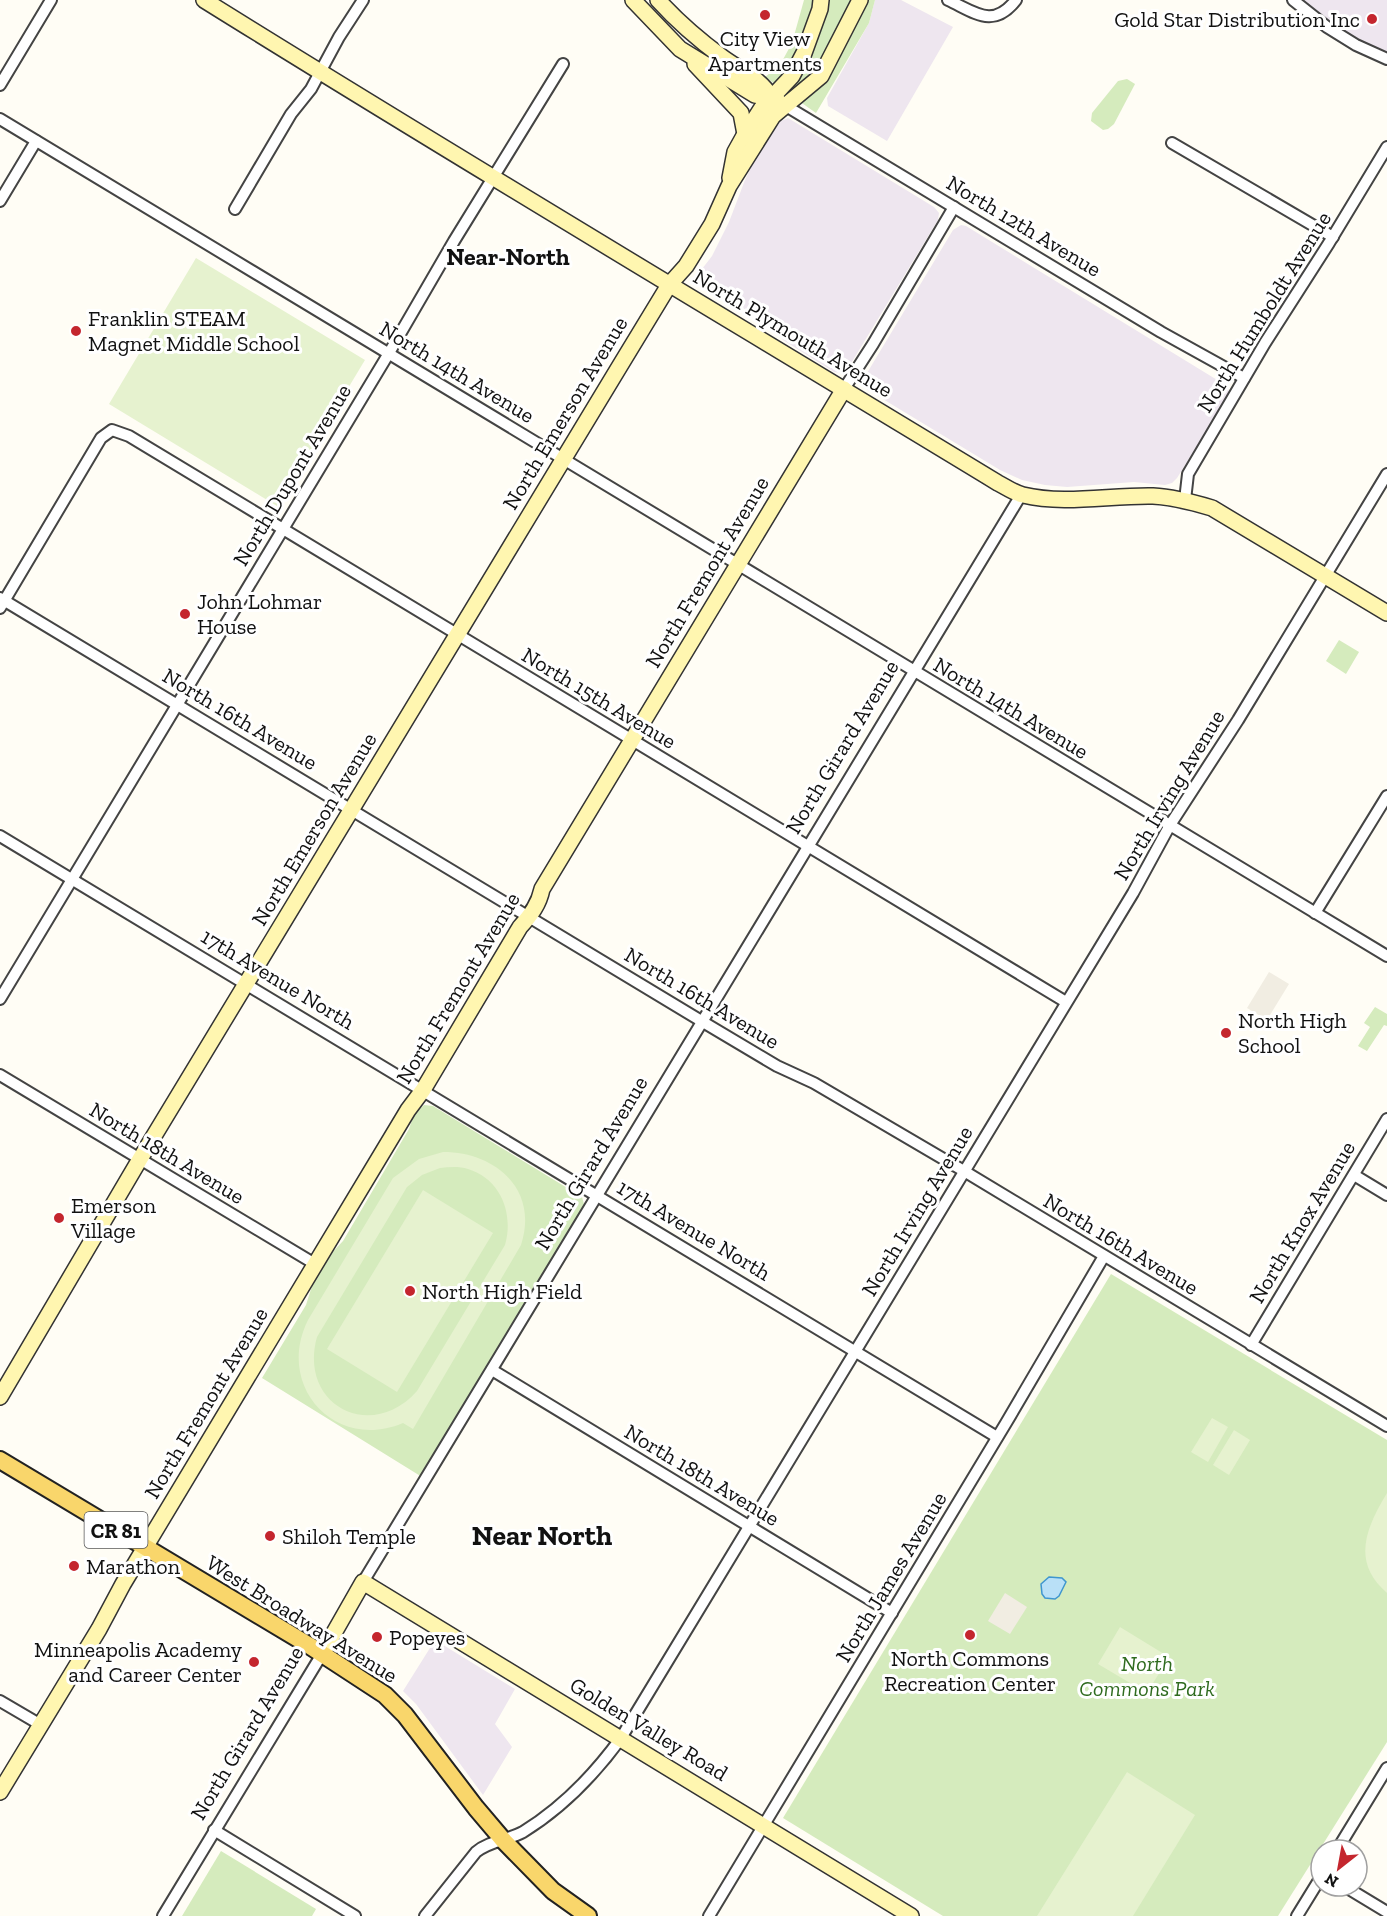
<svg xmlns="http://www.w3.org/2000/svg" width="1387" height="1916" font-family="'Zilla Slab',serif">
<rect width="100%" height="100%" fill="#fffdf5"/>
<g fill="#eee6ef">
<path d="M 875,0 L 901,0 L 953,27 L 887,141 L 828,106 L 827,98 L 869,23 Z"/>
<path d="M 1298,0 L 1387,0 L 1387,54 L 1359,41 L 1334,26 Z"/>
<path d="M 788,118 L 934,207 L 939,213 L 938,220 L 847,370 L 842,373 L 834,372 L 783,340 L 776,328 L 705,286 L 701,279 L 702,269 L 712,256 L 729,222 L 745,180 L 755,159 L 779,122 Z"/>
<path d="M 961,225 L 966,226 L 1227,386 L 1230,394 L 1177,478 L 1172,483 L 1165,485 L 1134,482 L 1067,487 L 1045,485 L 1022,480 L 1000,470 L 863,387 L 864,378 L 953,230 Z"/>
<path d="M 435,1640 L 515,1689 L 495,1724 L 512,1747 L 483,1795 L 416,1704 L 403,1691 Z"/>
</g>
<g fill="#d5ebbd">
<path d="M 804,0 L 875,0 L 869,23 L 816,113 L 765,77 L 780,65 L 792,43 Z"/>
<path d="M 1127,79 L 1135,84 L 1114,124 L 1108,129 L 1103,130 L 1091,121 L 1092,113 L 1118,81 Z"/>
<path d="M 1339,640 L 1359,652 L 1346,674 L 1326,661 Z"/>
<path d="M 1375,1007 L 1387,1014 L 1387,1026 L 1384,1025 L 1367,1051 L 1358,1046 L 1370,1027 L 1364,1023 Z"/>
<path d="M 424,1105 L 433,1106 L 582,1197 L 585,1208 L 422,1477 L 262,1378 L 306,1305 L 312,1286 L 328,1257 L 343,1241 L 409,1129 L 414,1114 Z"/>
<path d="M 1111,1274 L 1387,1440 L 1387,1742 L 1278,1916 L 943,1916 L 783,1818 Z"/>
<path d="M 221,1851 L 316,1909 L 312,1916 L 182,1916 Z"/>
</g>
<g fill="#e6f2cf" fill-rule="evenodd">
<path d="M 196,258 L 365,360 L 277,506 L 109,404 Z"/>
<path d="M 443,1152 C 496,1152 539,1190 521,1245 L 413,1429 L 403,1423 C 335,1452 275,1386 308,1320 L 393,1178 L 419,1159 ZM 440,1168 C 449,1167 459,1166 468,1169 C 501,1179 514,1214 505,1245 L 417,1391 C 371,1443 298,1405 317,1337 L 407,1187 L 422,1175 Z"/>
<path d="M 423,1190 L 493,1233 L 397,1392 L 327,1349 Z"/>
<path d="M 1212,1418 L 1228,1427 L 1208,1462 L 1191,1452 Z"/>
<path d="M 1234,1430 L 1250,1440 L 1229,1475 L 1213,1465 Z"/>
<path d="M 1387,1493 L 1387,1593 C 1351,1562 1366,1528 1387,1493 Z"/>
<path d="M 1120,1627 L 1169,1657 L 1147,1693 L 1098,1664 Z"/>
<path d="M 1127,1772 L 1195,1815 L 1133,1916 L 1037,1916 Z"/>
</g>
<g fill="#f1ede2">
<path d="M 1269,972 L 1289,984 L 1267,1020 L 1247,1008 Z"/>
<path d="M 1005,1593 L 1027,1607 L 1010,1634 L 988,1621 Z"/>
</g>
<path fill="#b9e0f7" stroke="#3f96cf" stroke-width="1.5" d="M 1049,1577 L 1062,1578 L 1066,1582 L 1059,1596 L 1055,1599 L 1045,1598 L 1042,1594 L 1041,1584 Z"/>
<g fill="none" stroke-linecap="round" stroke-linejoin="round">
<defs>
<g id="street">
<path d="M 948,0 C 976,13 993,29 1016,0"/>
<path d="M 1293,0 L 1327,27 L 1356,45 L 1387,59"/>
<path d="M 0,85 L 51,0"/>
<path d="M 786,106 L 1161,332 L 1244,378"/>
<path d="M 0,119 L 1387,956"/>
<path d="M 1172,143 L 1333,237"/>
<path d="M 0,201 L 36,141"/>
<path d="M 235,209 L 291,114 L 311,89 L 339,37 L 363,0"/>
<path d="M 844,389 L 873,344 L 954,207"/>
<path d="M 1185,500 L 1188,474 L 1265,343 L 1329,243 L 1387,147"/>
<path d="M 0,598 L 703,1022 L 777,1066 L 814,1083 L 964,1171 L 1387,1426"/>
<path d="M 0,608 L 101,438 L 112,430 L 129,436 L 1066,1002"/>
<path d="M 0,836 L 997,1437"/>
<path d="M 1315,913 L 1387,796"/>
<path d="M 0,999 L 389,353 L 454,241 L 563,64"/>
<path d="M 0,1075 L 315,1264"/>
<path d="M 1354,1175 L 1387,1195"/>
<path d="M 1251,1345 L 1387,1119"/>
<path d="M 492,1370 L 892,1613"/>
<path d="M 363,1582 L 1021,495"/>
<path d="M 0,1701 L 41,1725"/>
<path d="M 214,1830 L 355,1916"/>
<path d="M 1337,1850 L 1387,1768"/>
<path d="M 1344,1886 L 1387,1912"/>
<path d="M 163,1916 L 322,1654"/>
<path d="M 425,1916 L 476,1852 C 489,1841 508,1840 523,1832 C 562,1808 594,1775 621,1738 L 1133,893 L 1170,825 L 1238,720 L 1387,474"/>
<path d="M 709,1916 L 1006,1423 L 1104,1256"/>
<path d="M 1297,1916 L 1321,1877"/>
</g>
<g id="secondary">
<path d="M 204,0 C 467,164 733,322 998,483 C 1006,487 1014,493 1023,495 C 1065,505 1110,495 1153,496 C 1173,497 1192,502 1212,508 L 1387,613"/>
<path d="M 633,0 L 680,49 L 755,95 L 772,98 L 778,101"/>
<path d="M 658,0 C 677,21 699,40 722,57 C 741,71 759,77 772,98"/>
<path d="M 695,64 L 741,113 L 745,134"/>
<path d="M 730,178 L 735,152 L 745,134 L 761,109 L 792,76 L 804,53 L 820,9 L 821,0"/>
<path d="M 0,1397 L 140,1159 L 618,369 L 669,285 L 686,266 L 712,224 L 729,186 L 773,116 L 821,76 L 860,0"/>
<path d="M 322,1654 L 363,1582 L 911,1916"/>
<path d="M 0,1792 L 99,1629 L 123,1584 L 408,1110 L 423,1090 L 520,927 C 531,915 539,904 542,889 L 844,389"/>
</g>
<path id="primary" d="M 0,1460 L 310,1646 L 385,1695 L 405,1715 L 476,1808 L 504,1841 L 553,1891 L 588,1916"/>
</defs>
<use href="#street" stroke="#444" stroke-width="14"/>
<use href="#secondary" stroke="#333" stroke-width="18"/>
<use href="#primary" stroke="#222" stroke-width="20"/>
<use href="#street" stroke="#fff" stroke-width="10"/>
<use href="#secondary" stroke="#fff6b0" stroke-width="15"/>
<use href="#primary" stroke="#f9d66b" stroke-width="16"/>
</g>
<g fill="#c4262e" stroke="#fff" stroke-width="2">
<circle cx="765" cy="15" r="6"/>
<circle cx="1372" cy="19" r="6"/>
<circle cx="76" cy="331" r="6"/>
<circle cx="185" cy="614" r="6"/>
<circle cx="1226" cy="1033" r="6"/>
<circle cx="59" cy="1218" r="6"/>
<circle cx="410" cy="1291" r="6"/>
<circle cx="270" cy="1536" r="6"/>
<circle cx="74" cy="1566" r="6"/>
<circle cx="970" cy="1635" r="6"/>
<circle cx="377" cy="1637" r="6"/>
<circle cx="254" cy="1662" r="6"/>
</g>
<g text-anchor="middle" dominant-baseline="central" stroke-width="6" stroke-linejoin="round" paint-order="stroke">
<rect fill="#fff" stroke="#585858" stroke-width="1.5" x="84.5" y="1512" width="63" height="36" rx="4.5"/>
<g font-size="21" font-weight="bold" fill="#111">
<text x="116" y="1530">CR 81</text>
</g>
<g font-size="22" fill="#111" stroke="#fff" text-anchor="start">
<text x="1360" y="19" text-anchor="end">Gold Star Distribution Inc</text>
<text x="765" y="38" text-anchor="middle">City View<tspan x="765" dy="25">Apartments</tspan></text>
<text x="88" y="318">Franklin STEAM<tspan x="88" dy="25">Magnet Middle School</tspan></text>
<text x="197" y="601">John Lohmar<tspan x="197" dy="25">House</tspan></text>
<text x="1238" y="1020">North High<tspan x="1238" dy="25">School</tspan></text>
<text x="71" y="1205">Emerson<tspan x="71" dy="25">Village</tspan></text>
<text x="422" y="1291">North High Field</text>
<text x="282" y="1536">Shiloh Temple</text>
<text x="86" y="1566">Marathon</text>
<text x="389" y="1637">Popeyes</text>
<text x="242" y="1649" text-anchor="end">Minneapolis Academy<tspan x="242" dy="25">and Career Center</tspan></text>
<text x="970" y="1658" text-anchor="middle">North Commons<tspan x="970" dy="25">Recreation Center</tspan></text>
</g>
<g font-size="22" fill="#111" stroke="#fff">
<text transform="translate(1024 226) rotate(31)">North 12th Avenue</text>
<text transform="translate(1264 312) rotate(-58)">North Humboldt Avenue</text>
<text transform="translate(793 333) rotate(31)">North Plymouth Avenue</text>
<text transform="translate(457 372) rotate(31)">North 14th Avenue</text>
<text transform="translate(565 413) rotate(-59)">North Emerson Avenue</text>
<text transform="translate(292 475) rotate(-59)">North Dupont Avenue</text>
<text transform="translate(707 572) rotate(-59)">North Fremont Avenue</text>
<text transform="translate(599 698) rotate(31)">North 15th Avenue</text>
<text transform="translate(1011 708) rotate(31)">North 14th Avenue</text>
<text transform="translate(240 719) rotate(31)">North 16th Avenue</text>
<text transform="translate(842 747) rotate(-59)">North Girard Avenue</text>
<text transform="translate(1169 795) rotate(-59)">North Irving Avenue</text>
<text transform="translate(314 829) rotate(-59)">North Emerson Avenue</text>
<text transform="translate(278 979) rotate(31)">17th Avenue North</text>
<text transform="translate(458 988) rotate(-59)">North Fremont Avenue</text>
<text transform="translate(702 998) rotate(31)">North 16th Avenue</text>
<text transform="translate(167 1153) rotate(31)">North 18th Avenue</text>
<text transform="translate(591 1163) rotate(-59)">North Girard Avenue</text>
<text transform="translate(917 1211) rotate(-59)">North Irving Avenue</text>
<text transform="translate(1302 1222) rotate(-59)">North Knox Avenue</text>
<text transform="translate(694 1230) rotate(31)">17th Avenue North</text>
<text transform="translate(1121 1244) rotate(31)">North 16th Avenue</text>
<text transform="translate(206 1403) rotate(-59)">North Fremont Avenue</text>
<text transform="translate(702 1475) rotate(31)">North 18th Avenue</text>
<text transform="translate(891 1577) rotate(-59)">North James Avenue</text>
<text transform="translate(302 1619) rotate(32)">West Broadway Avenue</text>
<text transform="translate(649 1729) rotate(31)">Golden Valley Road</text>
<text transform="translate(247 1733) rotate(-59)">North Girard Avenue</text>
</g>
<g font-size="22" font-style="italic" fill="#2f6b1f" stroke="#fff">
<text x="1147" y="1663">North<tspan x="1147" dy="25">Commons Park</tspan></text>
</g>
<g font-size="24" font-weight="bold" fill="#111" stroke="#fff">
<text x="508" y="256">Near-North</text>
</g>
<g font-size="28" font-weight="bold" fill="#111" stroke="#fff">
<text x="542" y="1535">Near North</text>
</g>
</g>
<g transform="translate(1339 1868) rotate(211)"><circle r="28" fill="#ffffff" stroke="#a0a0a0" stroke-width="1.5"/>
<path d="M0-4.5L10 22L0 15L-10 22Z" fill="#c4262e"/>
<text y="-9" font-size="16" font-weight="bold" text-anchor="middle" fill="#111111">N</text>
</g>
</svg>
